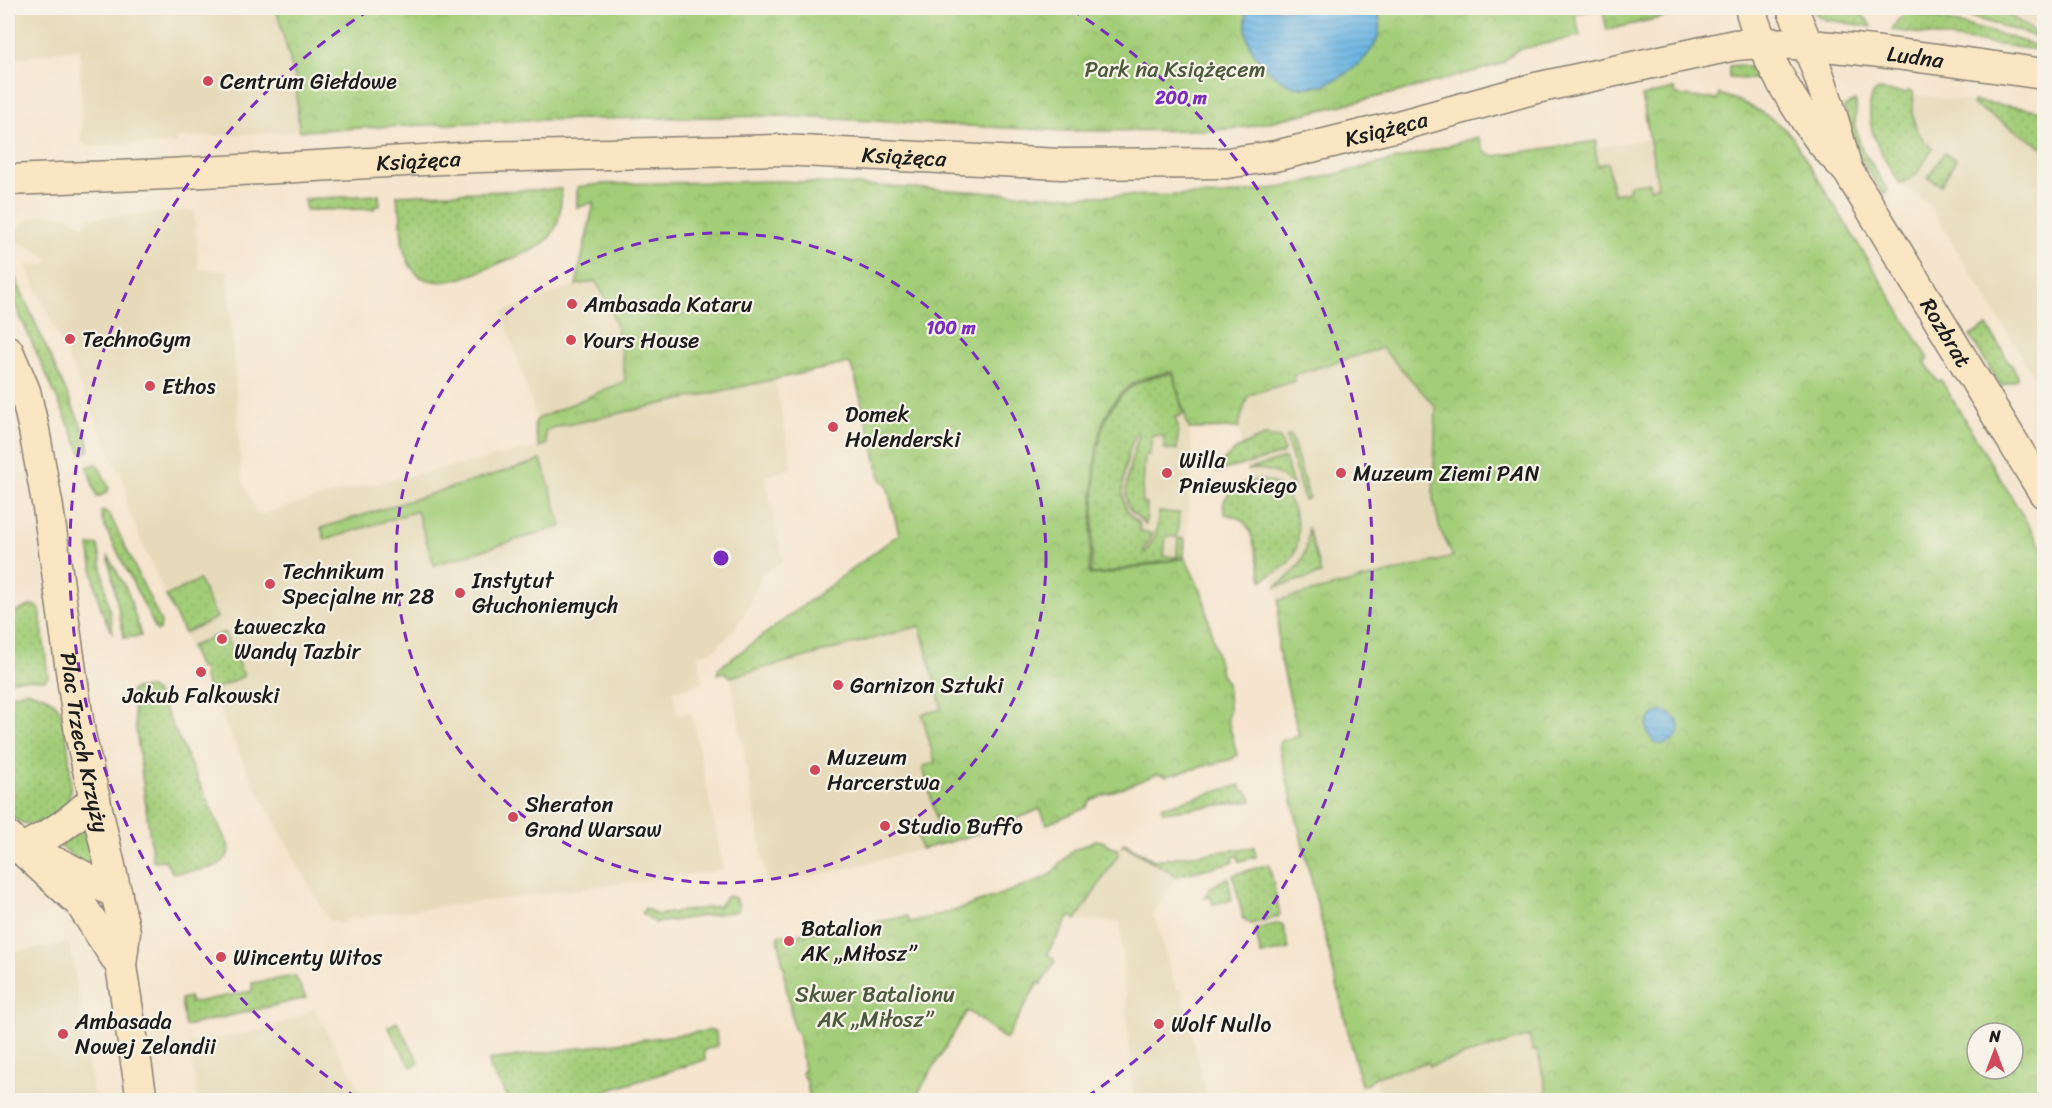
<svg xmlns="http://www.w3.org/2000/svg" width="2052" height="1108" font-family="Sriracha,sans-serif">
<defs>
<pattern id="grass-dots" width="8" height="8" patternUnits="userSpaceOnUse" patternTransform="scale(1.5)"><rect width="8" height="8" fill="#a3cd78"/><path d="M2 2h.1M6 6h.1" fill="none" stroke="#8caf67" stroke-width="1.8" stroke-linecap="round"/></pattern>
<pattern id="park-crowns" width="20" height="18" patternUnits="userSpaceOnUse" patternTransform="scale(1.5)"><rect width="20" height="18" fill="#a3cd78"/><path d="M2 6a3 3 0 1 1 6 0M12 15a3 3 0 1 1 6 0" fill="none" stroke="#8caf67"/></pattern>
<pattern id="water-rules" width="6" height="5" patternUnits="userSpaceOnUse" patternTransform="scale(1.5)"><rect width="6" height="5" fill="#6ab4e2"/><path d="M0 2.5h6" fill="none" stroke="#5b9ac1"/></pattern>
</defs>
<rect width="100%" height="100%" fill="#f7f3e8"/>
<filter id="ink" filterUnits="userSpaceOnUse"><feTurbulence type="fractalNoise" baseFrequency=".0167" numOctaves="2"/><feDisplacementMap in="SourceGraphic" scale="12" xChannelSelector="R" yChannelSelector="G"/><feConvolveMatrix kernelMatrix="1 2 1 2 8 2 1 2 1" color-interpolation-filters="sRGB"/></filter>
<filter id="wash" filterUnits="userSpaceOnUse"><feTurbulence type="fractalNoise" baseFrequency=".008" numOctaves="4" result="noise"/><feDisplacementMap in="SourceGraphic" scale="24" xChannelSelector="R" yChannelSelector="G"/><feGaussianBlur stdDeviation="1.35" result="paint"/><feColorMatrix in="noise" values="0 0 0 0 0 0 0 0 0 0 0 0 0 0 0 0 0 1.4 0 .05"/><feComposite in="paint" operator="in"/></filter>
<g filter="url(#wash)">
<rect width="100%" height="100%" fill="#f5e5cf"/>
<g fill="#e6daba">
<path d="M 8,8 L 276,8 L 296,82 L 299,131 L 178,138 L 177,144 L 86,146 L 86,143 L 82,143 L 80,48 L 8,60 Z"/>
<path d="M 1929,8 L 2044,8 L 2044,27 L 1975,17 Z"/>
<path d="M 1882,90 L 1904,93 L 1907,90 L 1912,90 L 1915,95 L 2044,111 L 2044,393 L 1929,204 L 1900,184 L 1882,156 L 1875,139 L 1870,120 L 1872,95 Z"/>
<path d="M 1650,138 L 1658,187 L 1650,188 L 1649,182 L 1629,185 L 1630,191 L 1613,194 L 1608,164 L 1598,166 L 1595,148 Z"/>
<path d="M 194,210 L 199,270 L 228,270 L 242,479 L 257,515 L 355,488 L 540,447 L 545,432 L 552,428 L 775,380 L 792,464 L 787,470 L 765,476 L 783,561 L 762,575 L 748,608 L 733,630 L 713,651 L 698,655 L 703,683 L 673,691 L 678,715 L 691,712 L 724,870 L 346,919 L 344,924 L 334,922 L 327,917 L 253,782 L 203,676 L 205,669 L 199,668 L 144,548 L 126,504 L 127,489 L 26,265 L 47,264 L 49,258 L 9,237 L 27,220 L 46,214 L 66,216 L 84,226 L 89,216 L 94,218 Z"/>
<path d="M 595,281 L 613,315 L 621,344 L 625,381 L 537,419 L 502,312 L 576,285 Z"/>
<path d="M 1382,348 L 1436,407 L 1432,494 L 1440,529 L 1453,557 L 1279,600 L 1238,428 L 1247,398 L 1252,394 L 1295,381 L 1294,375 Z"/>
<path d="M 1174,371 L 1189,429 L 1193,454 L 1189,455 L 1191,464 L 1185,558 L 1105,574 L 1089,575 L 1095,454 L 1103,422 L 1115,401 L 1133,384 L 1146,378 Z"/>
<path d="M 920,625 L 942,709 L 922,715 L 935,764 L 923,767 L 938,826 L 917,832 L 921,849 L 836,871 L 767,883 L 731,677 Z"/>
<path d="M 1121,845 L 1124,845 L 1177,876 L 1152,917 L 1155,919 L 1176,989 L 1181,988 L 1208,1100 L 1133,1100 L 1120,922 L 1076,920 Z"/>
<path d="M 70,943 L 94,1100 L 8,1100 L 8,953 Z"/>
<path d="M 314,1008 L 366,1100 L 198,1100 L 189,1042 L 196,1043 L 264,1030 L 305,1014 Z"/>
<path d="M 1529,1035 L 1537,1050 L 1547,1093 L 1543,1094 L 1544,1100 L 1381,1100 L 1375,1078 L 1429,1062 L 1430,1065 Z"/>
</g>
<g fill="url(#grass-dots)" stroke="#60744a" stroke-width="1.5">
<path d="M 1809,8 L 1853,8 L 1863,15 L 1872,27 L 1823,19 Z"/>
<path d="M 1970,8 L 1997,8 L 2044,37 L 2044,39 L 1968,16 Z"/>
<path d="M 1908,12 C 1954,22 2000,33 2044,48 L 2044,51 L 1892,30 L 1897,21 Z"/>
<path d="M 1738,65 C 1751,66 1759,71 1767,80 L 1729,78 L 1729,66 Z"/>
<path d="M 1879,90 L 1905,93 L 1908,91 L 1913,92 C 1914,98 1913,104 1913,111 C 1913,126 1920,139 1933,148 L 1917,174 L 1900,184 C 1885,160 1867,136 1870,105 C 1871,98 1872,93 1879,90 Z"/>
<path d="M 1855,101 C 1858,107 1855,113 1855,120 C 1856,134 1860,147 1867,159 L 1868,158 L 1888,191 L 1883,194 L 1857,153 L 1844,107 Z"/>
<path d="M 1973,101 L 2044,111 L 2044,148 L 1972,104 Z"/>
<path d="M 1944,153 L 1956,160 L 1941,185 L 1928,178 Z"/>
<path d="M 561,189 C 561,204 561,221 552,234 C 541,250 518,256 500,263 C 473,275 423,300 407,259 C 400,243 402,225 400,208 L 398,208 L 397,195 Z"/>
<path d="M 379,195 L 380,206 L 374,206 L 374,209 L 306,210 L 304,199 Z"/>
<path d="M 8,262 L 89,443 L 89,450 L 82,454 L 8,289 Z"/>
<path d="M 1987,326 L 2018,376 L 2018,379 L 2001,386 L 1970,336 Z"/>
<path d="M 1173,373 L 1183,414 L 1175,418 L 1178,427 L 1177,450 L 1164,449 L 1164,436 L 1152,435 L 1150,455 L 1145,455 L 1142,503 L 1147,504 L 1146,525 C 1140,519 1133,514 1129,508 C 1120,492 1134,451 1139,434 L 1136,433 C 1128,451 1118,487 1125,507 C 1128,514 1135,519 1140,525 L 1139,530 L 1153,534 L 1143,551 L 1145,553 L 1156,535 L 1159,512 L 1179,513 L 1177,537 L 1166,536 L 1164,556 L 1177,557 L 1178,538 L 1185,539 L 1184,557 L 1105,573 L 1091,574 C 1092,550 1093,527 1094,504 C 1096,463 1094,411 1133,386 C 1144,378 1159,376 1173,373 Z"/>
<path d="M 1291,435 L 1309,498 L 1304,500 L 1286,437 Z"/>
<path d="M 1265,436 L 1280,438 L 1284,451 L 1282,454 L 1217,472 C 1223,454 1248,442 1265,436 Z"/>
<path d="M 1285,458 L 1294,489 C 1282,473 1268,467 1247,470 Z"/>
<path d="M 96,464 L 99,466 L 109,488 L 107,493 L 97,497 L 87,467 Z"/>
<path d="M 1250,481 C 1258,480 1266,479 1273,483 C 1296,496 1307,541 1289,562 C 1282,570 1271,575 1262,580 C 1258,565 1254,530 1243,521 C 1238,517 1231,515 1225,514 C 1218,497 1236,486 1250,481 Z"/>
<path d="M 101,512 L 106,512 L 110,515 L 161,622 L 160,630 L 157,631 L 103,523 Z"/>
<path d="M 1308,527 L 1321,574 L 1276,587 C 1279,583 1286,579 1290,575 C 1305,563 1308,545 1308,527 Z"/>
<path d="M 98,545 L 113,633 C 96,608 94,575 89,546 Z"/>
<path d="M 108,555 L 128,593 L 141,636 L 124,638 Z"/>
<path d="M 199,580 L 217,618 L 184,633 L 166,596 Z"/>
<path d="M 32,605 L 38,607 L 40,610 L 48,677 L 44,680 L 18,679 L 8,681 L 8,615 Z"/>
<path d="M 224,632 L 244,676 L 210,691 L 203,676 L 205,669 L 199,668 L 190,647 Z"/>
<path d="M 150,688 L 155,692 L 161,701 L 229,847 C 230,871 194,870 176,873 L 172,872 L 165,860 L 153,861 L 131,691 L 134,689 Z"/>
<path d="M 25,691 C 37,693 49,696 57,706 C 67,718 74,786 68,801 C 66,808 62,810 56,814 C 39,827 24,829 8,813 L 8,696 Z"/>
<path d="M 1240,785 L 1241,790 C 1248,791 1250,794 1252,801 L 1163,812 L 1161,807 Z"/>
<path d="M 87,824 L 98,870 L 86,866 L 60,846 Z"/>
<path d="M 1124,843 L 1154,860 L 1254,847 L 1256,857 L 1239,861 L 1238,856 L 1233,857 L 1233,862 L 1177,876 L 1124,845 L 1122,846 Z"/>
<path d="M 1269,864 L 1280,914 L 1278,917 L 1251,924 L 1243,918 L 1233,875 Z"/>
<path d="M 1228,877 L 1232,900 L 1213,904 L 1211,897 L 1204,898 L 1210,888 Z"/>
<path d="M 727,896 L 735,898 L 739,906 L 738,911 L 656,923 L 642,913 L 645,908 L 657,915 L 719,906 Z"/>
<path d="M 1279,923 L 1283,925 L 1289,949 L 1261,955 L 1255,929 Z"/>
<path d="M 295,976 L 306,998 L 185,1026 L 181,999 L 189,997 L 191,1003 L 252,991 L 252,983 Z"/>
<path d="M 397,1022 L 419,1062 L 411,1067 L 388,1027 Z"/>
<path d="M 714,1030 L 716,1032 L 717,1046 L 704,1050 L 705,1060 L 578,1100 L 510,1100 L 491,1070 L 489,1060 Z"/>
</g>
<g fill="url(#park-crowns)" stroke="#60744a" stroke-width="1.5" fill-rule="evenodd">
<path d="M 276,8 L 1601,8 L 1575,14 L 1580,36 L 1517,50 L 1501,64 L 1398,92 L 1247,127 L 1216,130 L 1065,131 L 778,116 L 529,120 L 299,131 L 296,82 Z"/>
<path d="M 1602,8 L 1697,8 L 1694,10 L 1607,30 Z"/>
<path d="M 1674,89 L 1676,95 L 1718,100 L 1719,94 C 1747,102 1770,115 1791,135 L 1929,359 L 1925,362 L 1937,381 L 1941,380 L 2044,551 L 2044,1100 L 1544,1100 L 1543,1094 L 1547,1092 L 1537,1050 L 1533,1051 L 1529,1036 L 1430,1066 L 1428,1062 L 1375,1077 L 1368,1084 L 1361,1085 L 1279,746 L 1282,741 L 1299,736 L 1278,648 L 1279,600 L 1453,557 L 1440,529 L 1433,499 L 1436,407 L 1382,348 L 1294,375 L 1295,381 L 1252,394 L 1247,398 L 1238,428 L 1189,429 L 1173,371 C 1160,374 1145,376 1134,383 C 1093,408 1095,464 1093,505 C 1091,528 1090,552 1089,575 L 1105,574 L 1185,558 L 1203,595 L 1221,674 L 1227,683 L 1229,706 L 1228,720 L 1237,755 L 1232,759 L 1166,776 L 1158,774 L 1091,800 L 1086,808 L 1047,824 L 1040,809 C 1001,826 962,840 921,849 L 917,832 L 938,826 L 923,766 L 935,763 L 922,714 L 942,709 L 920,626 L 731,677 L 724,672 L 718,674 L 718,669 L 899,534 L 887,485 L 881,479 L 854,372 L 849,363 L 552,428 L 545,432 L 547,444 L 539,447 L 534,426 L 537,419 L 625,381 C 622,345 616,310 595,281 L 576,285 L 594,202 L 577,208 L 577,187 L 602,184 L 781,181 L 1060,196 L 1225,195 L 1284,187 L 1426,152 L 1478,137 L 1486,153 L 1495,156 L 1597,141 L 1595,148 L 1598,165 L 1608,163 L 1613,194 L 1629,191 L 1629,185 L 1649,182 L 1650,188 L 1658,186 L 1642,96 ZM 1977,1033 L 2013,1033 L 2013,1069 L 1977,1069 Z"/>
<path d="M 1095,840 L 1102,841 L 1118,850 L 1118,855 L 1076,920 L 1070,916 L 1047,954 L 1053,958 L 1055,962 L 1041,984 L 1038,983 L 1006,1039 C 992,1031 982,1019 967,1011 L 914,1100 L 810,1100 L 806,1078 L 803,1077 L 802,1071 L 804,1070 L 798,1034 L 794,1029 L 784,975 L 785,968 L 783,966 L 778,936 L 846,928 L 907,916 L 910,922 L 954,911 L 1035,882 L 1051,874 L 1072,851 Z"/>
</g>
<path fill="#a3cd78" stroke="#60744a" stroke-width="1.5" d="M 541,460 L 562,526 L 434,565 L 417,511 L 325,540 L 321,528 Z"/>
<g fill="url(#water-rules)" stroke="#43687f" stroke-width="1.5">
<path d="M 1247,8 L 1379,8 C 1380,18 1381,30 1377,40 C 1366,64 1333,88 1306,87 C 1280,87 1252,61 1247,35 C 1245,26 1246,17 1247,8 Z"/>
<circle cx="1663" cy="728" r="16"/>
</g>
</g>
<g filter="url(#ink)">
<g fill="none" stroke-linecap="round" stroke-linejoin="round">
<defs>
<g id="secondary">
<path id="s1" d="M 1750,8 C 1762,52 1790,99 1817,136 C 1826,149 1838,160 1848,171 L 2044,493"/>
<path d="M 1792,8 C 1815,59 1832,111 1846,166"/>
<path id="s2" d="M 8,180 L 168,174 L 478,157 L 781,150 L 1061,164 L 1227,163 L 1275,156 L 1398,126 L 1536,88 L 1735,45 C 1775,41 1814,45 1854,49 C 1917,56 1981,65 2044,74"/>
<path id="s3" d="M 8,351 L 25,391 L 34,430 L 48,508 L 80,734 L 125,932 L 121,966 L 142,1100"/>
<path d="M 8,837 L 80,903 L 121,966"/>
<path d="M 21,849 C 51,835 71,822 95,798"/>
<path d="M 44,858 L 64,866 L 117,894"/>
</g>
</defs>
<use href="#secondary" stroke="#888076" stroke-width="33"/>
<use href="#secondary" stroke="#fbe6c3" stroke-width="30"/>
</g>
</g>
<g fill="none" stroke="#7b2cbf" stroke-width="3" stroke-dasharray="10 8">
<circle cx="721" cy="558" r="325"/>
<path d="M357 1098A651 651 0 0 1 371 9M1071 9A651 651 0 0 1 1085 1098"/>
</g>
<g fill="#d1495b" stroke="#f7f3e8" stroke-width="2">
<circle cx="208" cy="81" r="6"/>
<circle cx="572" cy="304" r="6"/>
<circle cx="70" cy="339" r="6"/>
<circle cx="571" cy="340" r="6"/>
<circle cx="150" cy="386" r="6"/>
<circle cx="833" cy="427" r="6"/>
<circle cx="1167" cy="473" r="6"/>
<circle cx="1341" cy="473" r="6"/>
<circle cx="270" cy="584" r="6"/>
<circle cx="460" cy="593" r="6"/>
<circle cx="222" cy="639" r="6"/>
<circle cx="201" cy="672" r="6"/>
<circle cx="838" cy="685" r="6"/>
<circle cx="815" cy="770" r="6"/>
<circle cx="513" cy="817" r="6"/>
<circle cx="885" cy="826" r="6"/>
<circle cx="789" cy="941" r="6"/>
<circle cx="221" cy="957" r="6"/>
<circle cx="1159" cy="1024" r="6"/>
<circle cx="63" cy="1034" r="6"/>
</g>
<g text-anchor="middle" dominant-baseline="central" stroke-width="4.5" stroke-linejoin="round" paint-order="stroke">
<g font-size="22" fill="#1c1c1c" stroke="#f7f3e8">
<text stroke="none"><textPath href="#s2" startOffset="1923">Ludna</textPath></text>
<text stroke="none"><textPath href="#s2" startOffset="1383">Książęca</textPath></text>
<text stroke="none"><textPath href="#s2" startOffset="897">Książęca</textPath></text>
<text stroke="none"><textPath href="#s2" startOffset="411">Książęca</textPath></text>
<text stroke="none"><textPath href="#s1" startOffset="381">Rozbrat</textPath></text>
<text stroke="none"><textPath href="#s3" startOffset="400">Plac Trzech Krzyży</textPath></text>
</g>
<g font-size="22" fill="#4b5a3c" stroke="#f7f3e8">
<text x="1175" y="69">Park na Książęcem</text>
<text x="875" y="994">Skwer Batalionu<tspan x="875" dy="25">AK „Miłosz”</tspan></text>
</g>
<g font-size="22" fill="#1c1c1c" stroke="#f7f3e8" text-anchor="start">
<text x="220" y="81">Centrum Giełdowe</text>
<text x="584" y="304">Ambasada Kataru</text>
<text x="82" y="339">TechnoGym</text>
<text x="583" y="340">Yours House</text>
<text x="162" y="386">Ethos</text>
<text x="845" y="414">Domek<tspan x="845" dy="25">Holenderski</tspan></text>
<text x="1179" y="460">Willa<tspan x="1179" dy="25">Pniewskiego</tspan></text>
<text x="1353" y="473">Muzeum Ziemi PAN</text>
<text x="282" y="571">Technikum<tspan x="282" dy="25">Specjalne nr 28</tspan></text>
<text x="472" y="580">Instytut<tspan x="472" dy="25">Głuchoniemych</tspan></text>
<text x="234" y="626">Ławeczka<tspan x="234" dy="25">Wandy Tazbir</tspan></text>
<text x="850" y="685">Garnizon Sztuki</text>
<text x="201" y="695" text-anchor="middle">Jakub Falkowski</text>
<text x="827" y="757">Muzeum<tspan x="827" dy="25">Harcerstwa</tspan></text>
<text x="525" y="804">Sheraton<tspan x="525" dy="25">Grand Warsaw</tspan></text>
<text x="897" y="826">Studio Buffo</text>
<text x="801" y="928">Batalion<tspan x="801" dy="25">AK „Miłosz”</tspan></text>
<text x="233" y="957">Wincenty Witos</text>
<text x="75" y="1021">Ambasada<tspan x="75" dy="25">Nowej Zelandii</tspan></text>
<text x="1171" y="1024">Wolf Nullo</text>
</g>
</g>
<circle cx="721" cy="558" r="9" fill="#7b2cbf" stroke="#f7f3e8" stroke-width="3"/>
<g font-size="18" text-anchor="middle" font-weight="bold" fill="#7b2cbf" stroke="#f7f3e8" stroke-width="4.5" stroke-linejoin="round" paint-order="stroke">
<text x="1181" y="104">200 m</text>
<text x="951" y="334">100 m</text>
</g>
<rect width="2052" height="1108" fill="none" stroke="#f7f3e8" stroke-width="30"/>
<g transform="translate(1995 1051)"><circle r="28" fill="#f7f3e8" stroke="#9f9d96" stroke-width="1.5"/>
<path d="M0-4.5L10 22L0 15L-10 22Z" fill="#d1495b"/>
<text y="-9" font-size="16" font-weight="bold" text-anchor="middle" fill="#1c1c1c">N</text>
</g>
</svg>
